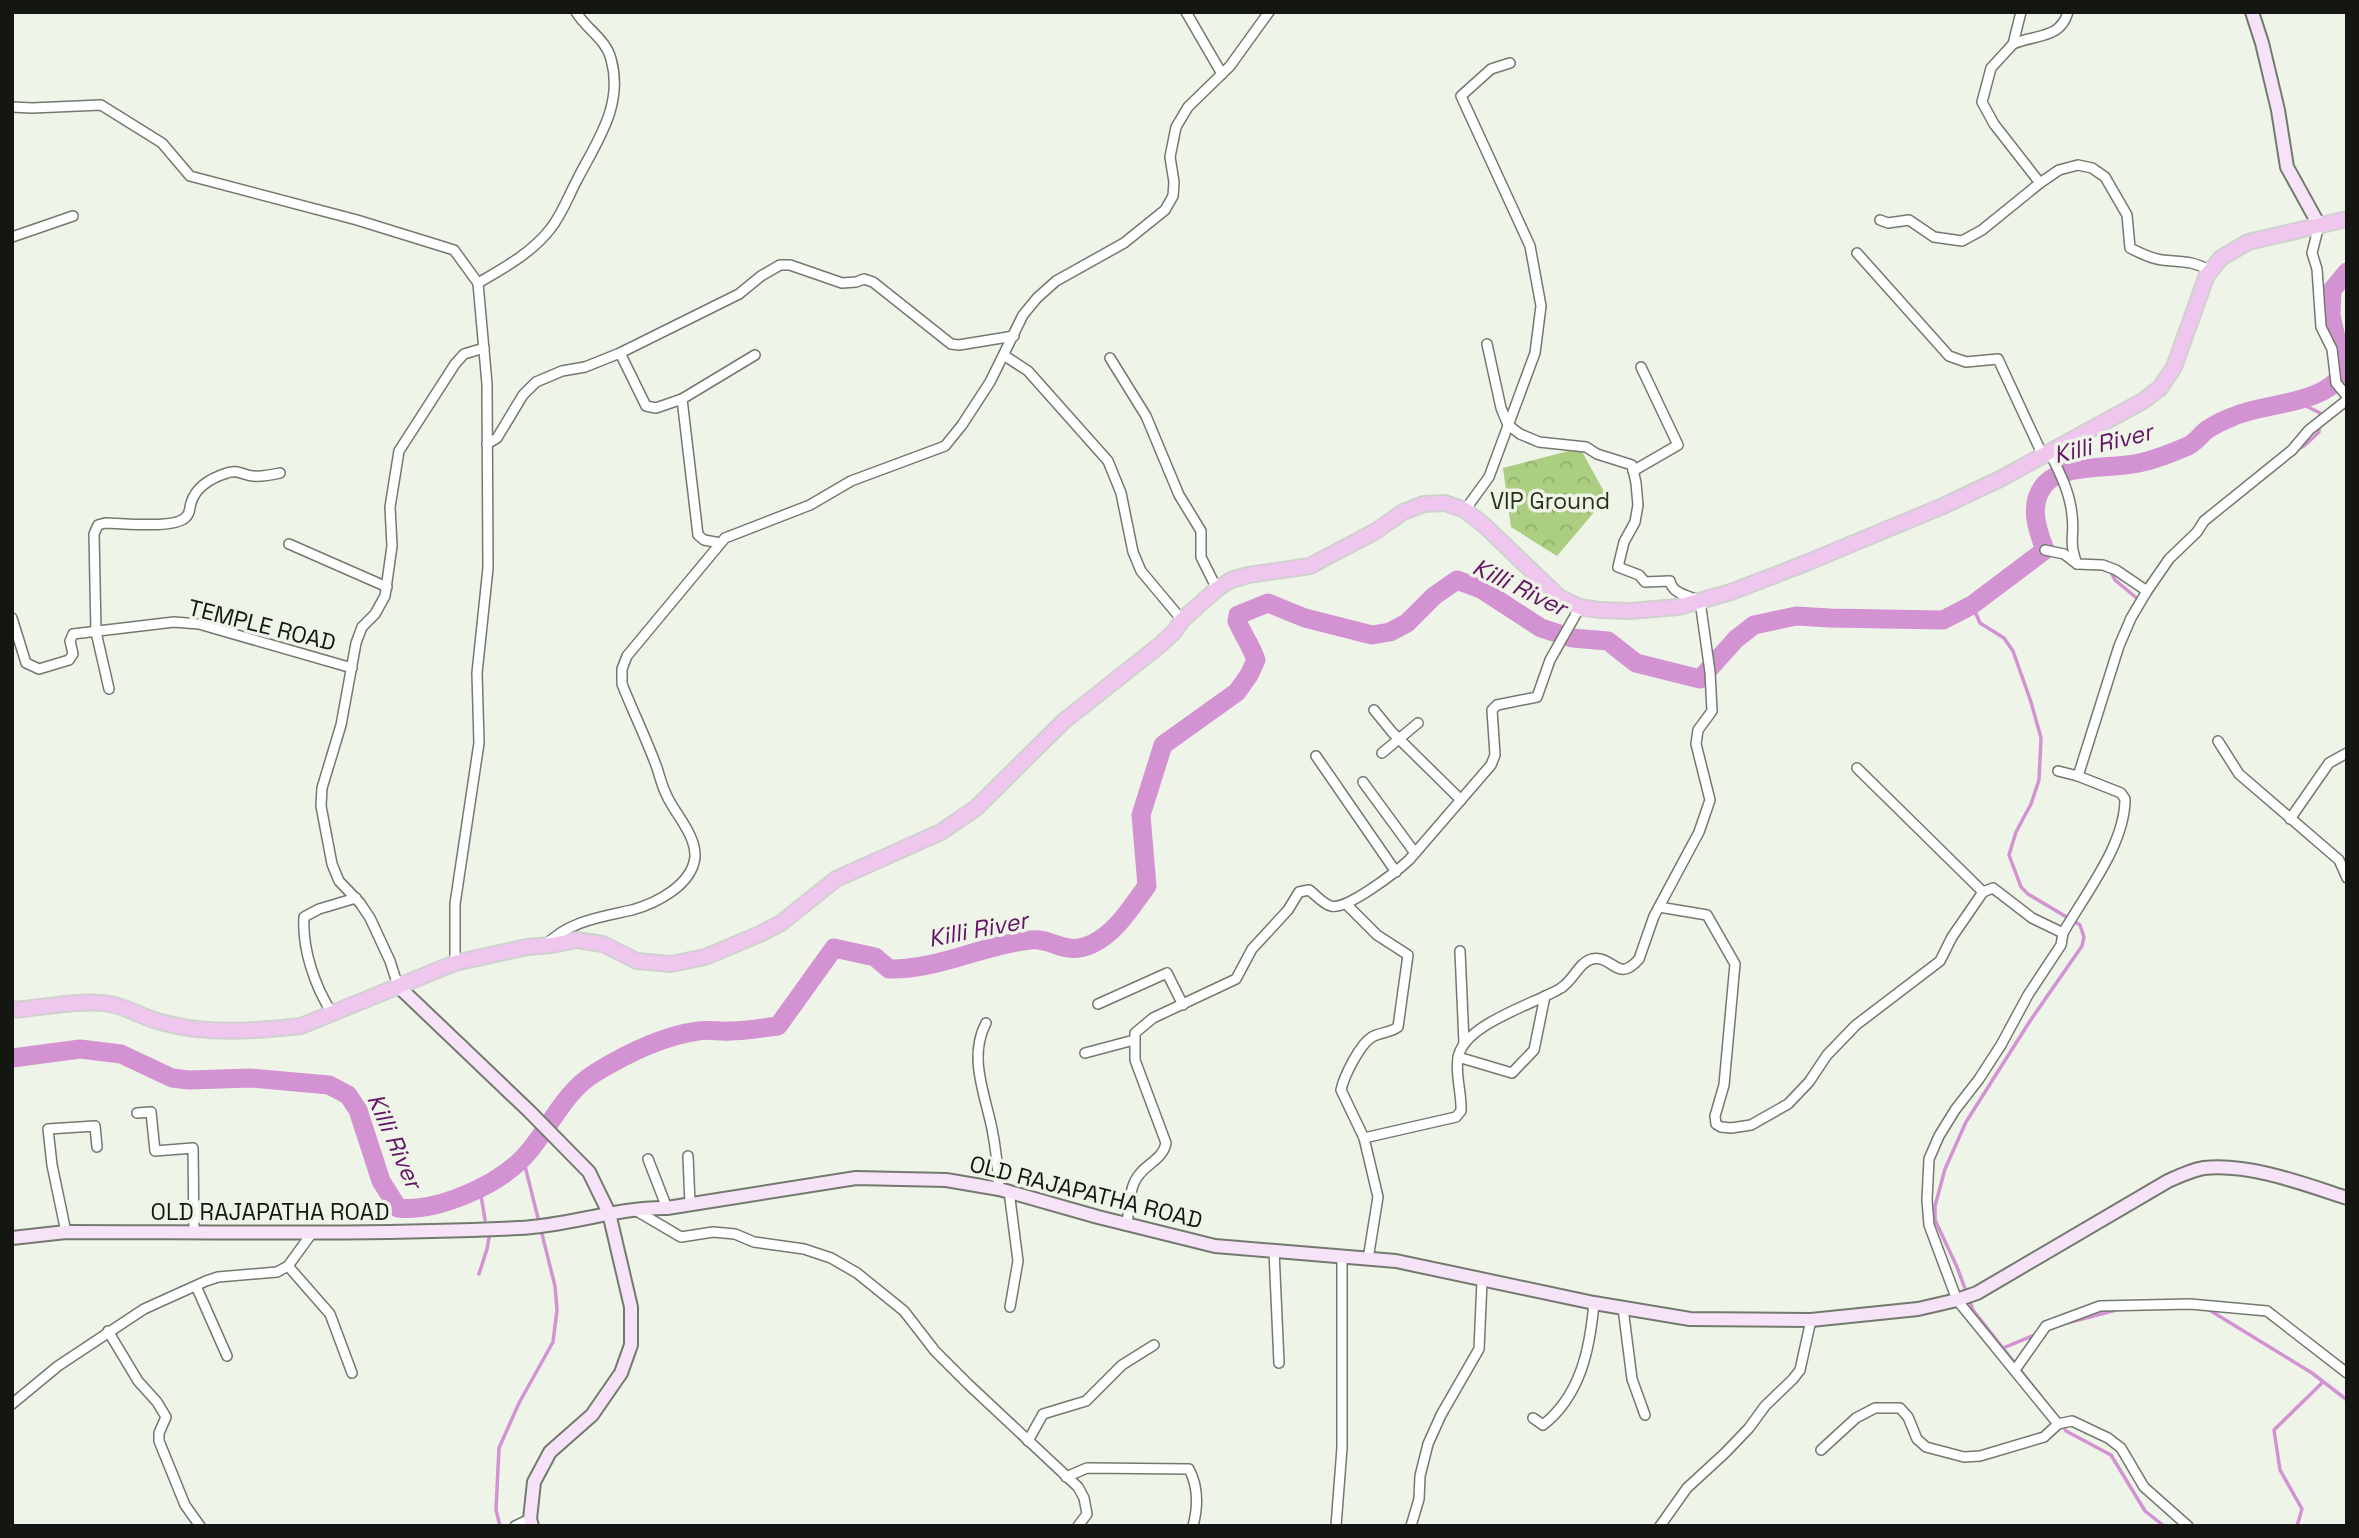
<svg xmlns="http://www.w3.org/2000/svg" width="2359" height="1538" font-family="'Space Grotesk',sans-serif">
<defs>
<pattern id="forest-crowns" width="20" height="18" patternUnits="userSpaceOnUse" patternTransform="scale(1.75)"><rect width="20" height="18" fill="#abce81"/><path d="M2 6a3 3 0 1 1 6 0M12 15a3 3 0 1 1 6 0" fill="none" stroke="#92b06e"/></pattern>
</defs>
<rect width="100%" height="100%" fill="#eff4e9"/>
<path fill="url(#forest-crowns)" d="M 1580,448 L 1607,497 L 1557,556 L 1511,527 L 1503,468 Z"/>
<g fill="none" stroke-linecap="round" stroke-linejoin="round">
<g stroke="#d393d2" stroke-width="3.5">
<path d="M 2296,401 L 2320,413 L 2319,432 L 2304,446 L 2296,450"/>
<path d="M 2111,572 L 2115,580 L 2139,600"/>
<path d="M 1972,605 L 1980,623 L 2004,638 L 2013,651 L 2031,702 L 2041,738 L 2039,780 L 2031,804 L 2016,832 L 2009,855 L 2021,887 L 2028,894 L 2080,925 L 2084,937 L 2082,946 L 2030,1021 L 1966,1122 L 1945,1169 L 1935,1206 L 1935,1220 L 1957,1267 L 1973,1310 L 2058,1418"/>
<path d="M 480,1189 L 485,1220"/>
<path d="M 479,1274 L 487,1249 L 489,1238"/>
<path d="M 2206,1308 L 2312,1373 L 2347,1400"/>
<path d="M 2067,1323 L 2120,1309"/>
<path d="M 2003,1348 L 2037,1334"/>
<path d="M 2062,1424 L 2066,1431 L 2111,1455 L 2145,1511 L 2164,1526"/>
<path d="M 500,1526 L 496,1510 L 499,1448 L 519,1403 L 553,1342 L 557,1310 L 555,1286 L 523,1158"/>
<path d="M 2297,1526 L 2302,1509 L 2280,1470 L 2274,1430 L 2323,1382"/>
</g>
<path stroke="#d393d2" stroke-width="19" d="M 12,1058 L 80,1049 L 121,1054 L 172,1078 L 189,1080 L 251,1078 L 329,1085 L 348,1095 L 358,1110 L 381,1181 L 398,1208 C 437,1212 496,1186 523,1158 C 549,1131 562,1093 595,1073 C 626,1054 662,1036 698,1031 C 709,1029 719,1032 730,1031 C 746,1031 762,1028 778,1026 L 834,948 L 875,957 L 889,969 C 938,970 982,945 1030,940 C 1053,937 1063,957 1092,944 C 1117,932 1131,907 1147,886 L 1141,815 L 1163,745 L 1237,692 L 1249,675 L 1256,660 C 1251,645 1243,635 1237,621 L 1238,615 L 1268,603 L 1305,618 L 1372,635 L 1390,632 L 1407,623 L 1434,596 L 1457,580 L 1481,589 L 1541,628 L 1572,638 L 1608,641 L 1636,663 L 1700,679 L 1736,639 L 1754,625 L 1796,616 L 1830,618 L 1943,620 L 1972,605 L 2045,550 C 2037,529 2028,504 2045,484 C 2065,462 2116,470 2143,462 C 2157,459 2174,452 2188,446 C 2196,442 2201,434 2208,429 C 2216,424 2224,420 2232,417 C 2268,401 2319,407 2344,373 L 2331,315 L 2332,290 L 2347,272"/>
<defs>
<g id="street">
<path d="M 1186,12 L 1222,74"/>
<path d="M 2021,12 L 2013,44 L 1991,68 L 1982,102 L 1994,124 L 2040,183"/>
<path d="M 2013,44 C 2035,34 2060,40 2068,12"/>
<path d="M 12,107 L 32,108 L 101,105 L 162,143 L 190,176 L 357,220 L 454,250 L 478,283 L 487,384 L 488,568 L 477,673 L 479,743 L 455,904 L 455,963"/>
<path d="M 1880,220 L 1888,223 L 1909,220 L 1934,237 L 1962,241 L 1982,230 L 2040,183 L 2059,170 L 2078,165 L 2092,168 L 2105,177 L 2127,215 L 2130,248 C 2140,253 2151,259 2162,260 C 2182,262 2191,260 2211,271"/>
<path d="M 2319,225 L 2312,253 L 2317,269 L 2321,327 L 2332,349 L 2336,383 L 2347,396"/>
<path d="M 12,237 L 73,216"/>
<path d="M 1857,253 L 1949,356 L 1966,362 L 1998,359 L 2043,456"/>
<path d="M 478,283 C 504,268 533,252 551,228 C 562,214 569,195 577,180 C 597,141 624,105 611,59 C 606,39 586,29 576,12"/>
<path d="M 620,353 L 646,406 L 656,408 L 682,399"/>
<path d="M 1005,356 L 1028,371 L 1108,461 L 1121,493 L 1133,552 L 1141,571 L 1182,620"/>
<path d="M 1110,358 L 1146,416 L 1179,495 L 1201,531 L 1201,557 L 1217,589"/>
<path d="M 487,444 L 497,438 L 523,395 L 536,382 L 562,371 L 585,367 L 620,353 L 739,294 L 761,276 L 780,265 L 790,265 L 842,283 L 856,282 L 864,279 L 873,282 L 951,344 L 959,345 L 1014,336"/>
<path d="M 2050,453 C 2060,473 2070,493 2072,515 C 2075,536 2068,540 2077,564"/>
<path d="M 1633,471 L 1678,445 L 1641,367"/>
<path d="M 1465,510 L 1489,477 L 1535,353 L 1541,306 L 1530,246 L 1461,96 L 1491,69 L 1510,63"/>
<path d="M 720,543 L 704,540 L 698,535 L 682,399 L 755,355"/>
<path d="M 289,544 L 387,587"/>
<path d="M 2045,550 L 2064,554 L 2077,564 L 2103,565 L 2116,570 L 2147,591 L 2169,559 L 2197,532 L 2204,521 L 2292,450 L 2309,430 L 2347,400"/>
<path d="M 12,618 L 26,663 L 39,669 L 69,660 L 73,654 L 70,641 L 73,634 L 174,622 L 199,624 L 352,668"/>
<path d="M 109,689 L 96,632 L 94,534 L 98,525 L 105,523 C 123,523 172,529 185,518 C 191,513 189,509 191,503 C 196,486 211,478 227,473 C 237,469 243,475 253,476 C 262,477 271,475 280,473"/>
<path d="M 1374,710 L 1392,732 L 1461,800"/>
<path d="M 2218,741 L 2239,774 L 2339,860 L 2347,878"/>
<path d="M 1382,753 L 1418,723"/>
<path d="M 1316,756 L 1396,872"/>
<path d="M 1857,768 L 1983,892"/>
<path d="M 2058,771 L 2078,776"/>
<path d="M 1363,782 L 1415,853"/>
<path d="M 2290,819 L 2329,763 L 2347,753"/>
<path d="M 1346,904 L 1377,935 L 1408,955 L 1398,1027 C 1390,1033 1381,1032 1372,1037 C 1360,1044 1344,1076 1341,1090 L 1364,1138 L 1378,1197 L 1368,1259"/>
<path d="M 1659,907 L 1707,915 L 1735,964 L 1724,1085 L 1715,1116 L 1716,1124 L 1721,1127 L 1731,1128 L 1751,1125 L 1788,1104 L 1809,1082 L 1827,1055 L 1856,1025 L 1940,961 L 1952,937 L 1983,892 L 1993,888 L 2032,918 L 2063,933"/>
<path d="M 545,946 C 568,921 601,917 632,910 C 657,903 692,885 695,857 C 696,834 674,813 666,794 C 662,786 660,777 657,768 C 647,740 633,712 622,684 L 622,669 L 627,656 L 725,538 L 810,505 L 851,481 L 945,446 L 962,425 L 990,382 L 1023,315 L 1037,298 L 1056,281 L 1124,243 L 1165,210 L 1173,196 L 1174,182 L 1170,157 L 1176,127 L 1188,107 L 1230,66 L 1269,12"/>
<path d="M 1460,951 L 1464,1043"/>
<path d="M 398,986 L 390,961 L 370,918 L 360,903 L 339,881 L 332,864 L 321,806 L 322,788 L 341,725 L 356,643 L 362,627 L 375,614 L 385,596 L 392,546 L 390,507 L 399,451 L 455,364 L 464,354 L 484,348"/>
<path d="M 1098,1004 L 1167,973 L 1183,1005"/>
<path d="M 332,1013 C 315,987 302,949 304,917 L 319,909 L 356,898"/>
<path d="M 986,1023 C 968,1057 985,1094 992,1129 C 996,1149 998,1169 999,1189"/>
<path d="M 1085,1053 L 1134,1040"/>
<path d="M 1458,1057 L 1512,1073 L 1534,1050 L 1545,996"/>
<path d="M 137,1113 L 151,1112 L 155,1151 L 193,1148 L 194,1232"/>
<path d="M 1364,1138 L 1456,1117 L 1461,1111 C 1462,1094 1455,1075 1458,1058 C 1463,1024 1535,1004 1561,988 C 1573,981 1579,962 1592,959 C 1614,955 1617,984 1639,959 L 1654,916 L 1699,832 L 1710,800 L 1696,744 L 1698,730 L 1712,711 L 1710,672 L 1700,601 C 1690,596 1672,594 1670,581 L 1645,582 L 1639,575 L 1618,567 L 1624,542 L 1635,522 L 1638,505 L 1636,483 L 1632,465 L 1597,454 L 1586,447 L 1539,442 L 1520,434 L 1508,425 L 1501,408 L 1487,344"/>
<path d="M 688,1156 L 690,1204"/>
<path d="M 648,1159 L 667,1208"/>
<path d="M 1009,1191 L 1018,1261 L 1010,1307"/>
<path d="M 635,1210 L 681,1237 L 713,1232 L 735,1234 L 754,1242 L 804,1249 L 831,1258 L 857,1273 L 904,1311 L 935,1351 L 968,1384 L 1078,1487 L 1084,1498 L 1087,1514 L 1078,1526"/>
<path d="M 1127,1223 C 1129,1211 1129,1194 1134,1183 C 1141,1165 1163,1161 1166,1143 L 1135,1060 L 1135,1033 L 1153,1018 L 1236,979 L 1252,949 L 1288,910 L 1299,892 L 1309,890 C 1316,895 1323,904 1331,906 C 1346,911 1397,871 1409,860 L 1491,765 L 1495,755 L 1492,710 L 1497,705 L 1537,697 L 1550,660 L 1580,607"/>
<path d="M 66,1232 L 52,1165 L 48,1129 L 95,1126 L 97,1147"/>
<path d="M 1274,1251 L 1279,1363"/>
<path d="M 288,1266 L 330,1314 L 352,1373"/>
<path d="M 196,1286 L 227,1356"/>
<path d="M 1623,1308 L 1632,1379 L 1645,1415"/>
<path d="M 108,1331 L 138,1381 L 157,1402 L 166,1417 L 159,1433 L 159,1441 L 185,1505 L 200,1526"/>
<path d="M 2015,1370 L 2046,1326 L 2100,1306 L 2190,1304 L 2267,1311 L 2347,1373"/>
<path d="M 12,1404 L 58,1366 L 144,1309 L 206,1281 L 218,1277 L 277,1272 L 288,1266 L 312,1233"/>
<path d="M 1533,1418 L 1543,1425 C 1581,1395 1590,1348 1594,1303"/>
<path d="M 2058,1424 L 1957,1300 L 1929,1225 L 1927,1200 L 1929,1159 L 1939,1136 L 1955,1110 L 1979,1079 L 2001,1045 L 2028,995 L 2061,945 L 2063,933 C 2085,894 2125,845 2125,799 L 2121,793 L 2078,776 L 2119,646 L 2131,618 L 2147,591"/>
<path d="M 2058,1424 L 2072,1421 L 2108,1438 L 2121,1448 L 2144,1487 L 2188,1526"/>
<path d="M 1028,1441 L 1043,1414 L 1086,1401 L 1122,1365 L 1154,1345"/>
<path d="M 1821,1450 L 1856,1418 L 1875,1408 L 1900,1408 L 1908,1417 L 1917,1439 L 1926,1447 L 1964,1457 L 1980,1456 L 2044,1437 L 2058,1424"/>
<path d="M 1066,1477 L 1087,1468 L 1189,1469 C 1198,1486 1198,1507 1193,1526"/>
<path d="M 515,1526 L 530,1519"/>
<path d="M 1336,1526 L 1342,1448 L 1342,1257"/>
<path d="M 1411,1526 L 1419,1499 L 1420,1476 L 1428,1444 L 1441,1415 L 1479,1349 L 1482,1281"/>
<path d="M 1660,1526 L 1687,1488 L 1725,1453 L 1749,1428 L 1765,1406 L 1793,1379 L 1800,1370 L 1811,1320"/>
</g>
<g id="secondary">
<path d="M 2252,12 L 2262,43 L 2278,110 L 2287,167 L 2319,225"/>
<path d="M 398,986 L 529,1111 L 589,1172 L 609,1213 L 631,1307 L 631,1345 L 621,1373 L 592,1415 L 550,1452 L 534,1482 L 530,1519 L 532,1526"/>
<path d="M 12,1238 L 66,1232 C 218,1232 368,1235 519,1228 C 569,1226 616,1207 667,1208 L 856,1178 L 946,1180 L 999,1189 L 1098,1217 L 1215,1246 L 1396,1261 L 1594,1303 L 1690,1319 L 1811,1320 L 1918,1309 L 1957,1300 L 1977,1293 L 2168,1181 C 2179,1176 2192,1170 2204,1168 C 2249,1163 2304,1184 2347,1198"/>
</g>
<path id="primary" d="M 12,1010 C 42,1008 81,999 110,1004 C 128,1007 143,1018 161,1022 C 206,1035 255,1031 301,1026 L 455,963 L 527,947 L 552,945 L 577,940 L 603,944 L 637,961 L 671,964 L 705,957 L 760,934 L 781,923 L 836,879 L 941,832 L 976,808 L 1064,721 L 1160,645 L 1174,632 L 1182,620 L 1217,589 L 1231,580 L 1248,575 L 1310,566 L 1376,531 L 1403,512 L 1424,504 L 1445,503 L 1465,510 L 1485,526 L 1560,598 L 1580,607 L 1599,610 L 1630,611 L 1678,607 L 1731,592 L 1806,563 L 1943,506 L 2000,479 L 2143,401 L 2160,388 L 2174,367 L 2207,275 L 2221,258 L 2248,242 L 2347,219"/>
</defs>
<use href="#street" stroke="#74796f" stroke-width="12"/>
<use href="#secondary" stroke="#74796f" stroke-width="16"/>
<use href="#primary" stroke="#d0d0d0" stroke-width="18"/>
<use href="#street" stroke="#fff" stroke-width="9"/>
<use href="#secondary" stroke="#f7e3f7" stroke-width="12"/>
<use href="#primary" stroke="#efc7ee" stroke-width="14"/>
</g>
<g text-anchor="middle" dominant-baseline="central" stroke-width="7" stroke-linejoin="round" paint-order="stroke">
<g font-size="23" fill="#263413" stroke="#eff4e9">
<text x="1550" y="501">VIP Ground</text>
</g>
<g font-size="23" fill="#141612" stroke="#eff4e9">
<text transform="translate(262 625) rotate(14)">TEMPLE ROAD</text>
<text transform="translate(1086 1192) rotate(14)">OLD RAJAPATHA ROAD</text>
<text x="270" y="1212">OLD RAJAPATHA ROAD</text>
</g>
<g font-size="24" font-style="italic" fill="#621664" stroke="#eff4e9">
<text transform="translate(2103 443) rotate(-14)">Killi River</text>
<text transform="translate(1520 587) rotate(26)">Killi River</text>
<text transform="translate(978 929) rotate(-11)">Killi River</text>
<text transform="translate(395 1141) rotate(66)">Killi River</text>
</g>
</g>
<rect width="2359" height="1538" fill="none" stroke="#141612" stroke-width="28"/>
</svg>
